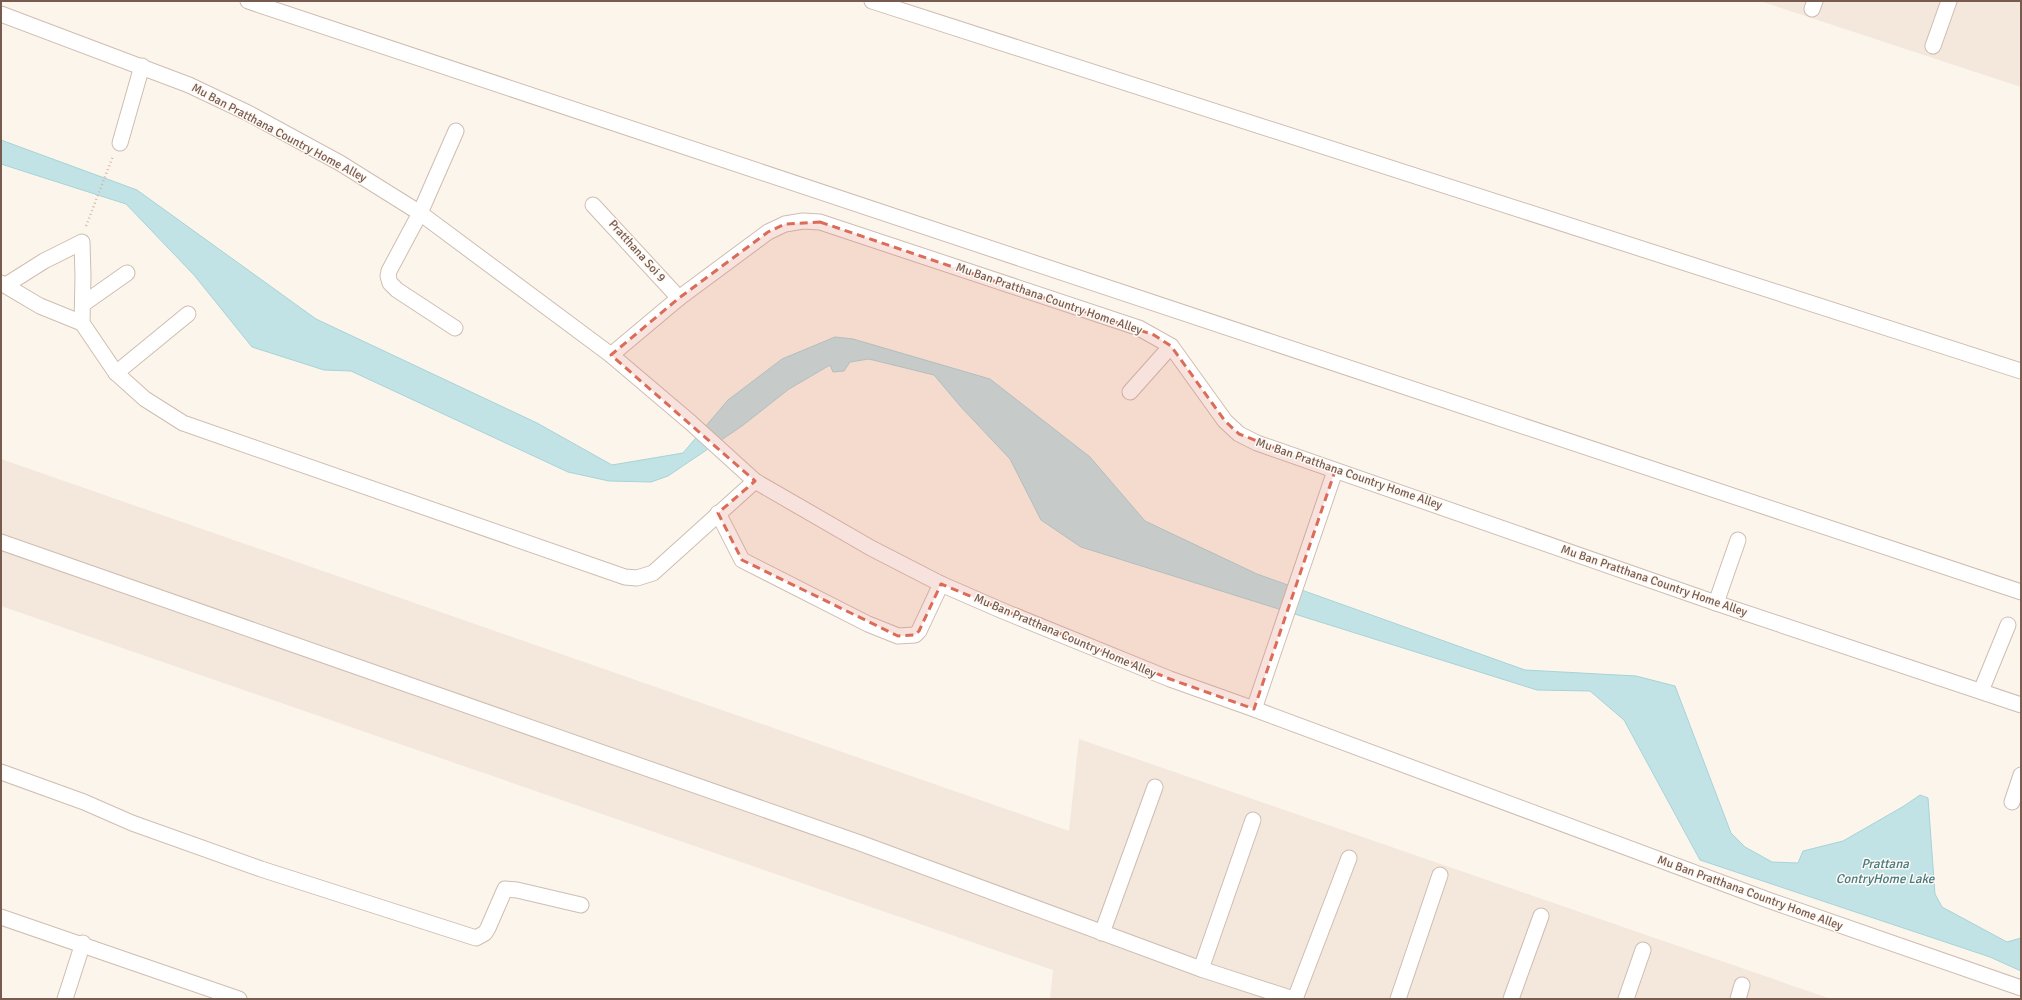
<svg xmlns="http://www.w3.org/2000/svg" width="2022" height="1000" font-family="Signika,sans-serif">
<rect width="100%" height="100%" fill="#fcf5ec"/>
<g fill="#f4e7db">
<path d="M 1760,1 L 2021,1 L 2021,87 Z"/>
<path d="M 1,459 L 1069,831 L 1079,739 L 1831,999 L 1050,999 L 1053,970 L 1,606 Z"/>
</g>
<path fill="#c1e3e6" stroke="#a7d3d7" d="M 1,140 L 137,190 L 316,319 L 537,423 L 612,465 L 683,453 L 728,400 L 782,359 L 835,337 L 853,339 L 990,379 L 1090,457 L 1145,521 L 1257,574 L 1525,670 L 1636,676 L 1675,686 L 1731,833 L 1745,847 L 1772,862 L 1798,863 L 1803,851 L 1843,841 L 1904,806 L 1920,795 L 1928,798 L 1935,894 L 1942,907 L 2007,942 L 2021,938 L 2021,971 L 1990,957 L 1700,860 L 1624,720 L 1590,691 L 1537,690 L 1081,547 L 1041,520 L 1010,459 L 961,407 L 934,375 L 869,359 L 850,362 L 844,371 L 833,372 L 830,365 L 789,389 L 742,426 L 668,476 L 651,482 L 609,481 L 568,472 L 351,371 L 324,370 L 252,347 L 194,275 L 126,204 L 1,164 Z"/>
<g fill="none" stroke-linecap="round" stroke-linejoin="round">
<defs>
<g id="minor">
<path d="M 248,1 L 2021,592"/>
<path d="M 872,1 L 2021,371"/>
<path d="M 1812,9 L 1815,1"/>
<path d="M 1,14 L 189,85 L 248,113 L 340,163 L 420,213 L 611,355 L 690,422 L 755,481 L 871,548 L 941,584 L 1003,611 L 1170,679 L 1254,709 L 1768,900 L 2021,988"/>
<path d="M 1933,46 L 1949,1"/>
<path d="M 120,143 L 142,66"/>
<path d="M 593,205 L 679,298"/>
<path d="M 1,283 L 40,306 L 82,323"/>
<path d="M 6,285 L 44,261 L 82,242 L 83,276 L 82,323 L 116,373 L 145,399 L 183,423 L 625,577 L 637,578 L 653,573 L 755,481"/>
<path d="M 83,304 L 127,273"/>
<path d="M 455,328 L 397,290 L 390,283 L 388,276 L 389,271 L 420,213 L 456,131"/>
<path d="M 611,355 L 679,298 L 768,232 L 785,224 L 803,221 L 820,222 L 1139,328 L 1171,346 L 1225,421 L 1239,434 L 1257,443 L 1716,603 L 2021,705"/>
<path d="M 116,373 L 188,314"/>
<path d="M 1130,392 L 1171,346"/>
<path d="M 718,513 L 742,560 L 868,624 L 898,636 L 915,635 L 919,631 L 941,584"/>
<path d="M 1,542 L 860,843 L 1201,969 L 1293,999"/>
<path d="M 1716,603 L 1738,540"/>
<path d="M 1981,691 L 2008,625"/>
<path d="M 1254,709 L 1335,471"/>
<path d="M 1,772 L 84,802 L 132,823 L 261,869 L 476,938 L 485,933 L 488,928 L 505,889 L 517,890 L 581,905"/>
<path d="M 2012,802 L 2021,775"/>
<path d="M 1,917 L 239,999"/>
<path d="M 1102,933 L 1155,787"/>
<path d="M 1201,969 L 1253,820"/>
<path d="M 65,999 L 83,943"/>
<path d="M 1295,999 L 1349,858"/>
<path d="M 1398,999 L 1440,875"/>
<path d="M 1511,999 L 1541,916"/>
<path d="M 1626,999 L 1643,950"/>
<path d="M 1738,999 L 1742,985"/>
</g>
</defs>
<use href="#minor" stroke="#cfbdb1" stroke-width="17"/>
<path stroke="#d6b7a7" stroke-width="2.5" stroke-dasharray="1 3" stroke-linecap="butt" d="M 86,226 L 113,156"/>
<use href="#minor" stroke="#fff" stroke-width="15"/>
</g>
<path fill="#db6d58" fill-opacity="0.2" stroke="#db6d58" stroke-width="3" stroke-dasharray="8 5" stroke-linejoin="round" d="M 820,222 L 1154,335 L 1171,346 L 1225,421 L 1239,434 L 1335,471 L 1254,709 L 1170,679 L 941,584 L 919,631 L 915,635 L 898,636 L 742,560 L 718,513 L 755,481 L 611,355 L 679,298 L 768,232 L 785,224 Z"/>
<g text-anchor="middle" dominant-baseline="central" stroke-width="3" stroke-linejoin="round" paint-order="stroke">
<g font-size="12" fill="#785b4f" stroke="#fef9f3">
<text transform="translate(279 133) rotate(28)">Mu Ban Pratthana Country Home Alley</text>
<text transform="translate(637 251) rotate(48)">Pratthana Soi 9</text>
<text transform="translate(1049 299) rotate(19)">Mu Ban Pratthana Country Home Alley</text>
<text transform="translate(1349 474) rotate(19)">Mu Ban Pratthana Country Home Alley</text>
<text transform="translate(1654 581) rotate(19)">Mu Ban Pratthana Country Home Alley</text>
<text transform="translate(1065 636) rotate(23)">Mu Ban Pratthana Country Home Alley</text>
<text transform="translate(1750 893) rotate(20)">Mu Ban Pratthana Country Home Alley</text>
</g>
<g font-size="13" font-style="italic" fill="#467b83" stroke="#fef9f3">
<text x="1885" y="864">Prattana<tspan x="1885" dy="15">ContryHome Lake</tspan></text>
</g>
</g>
<rect width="2022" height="1000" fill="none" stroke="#785b4f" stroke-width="4"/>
</svg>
